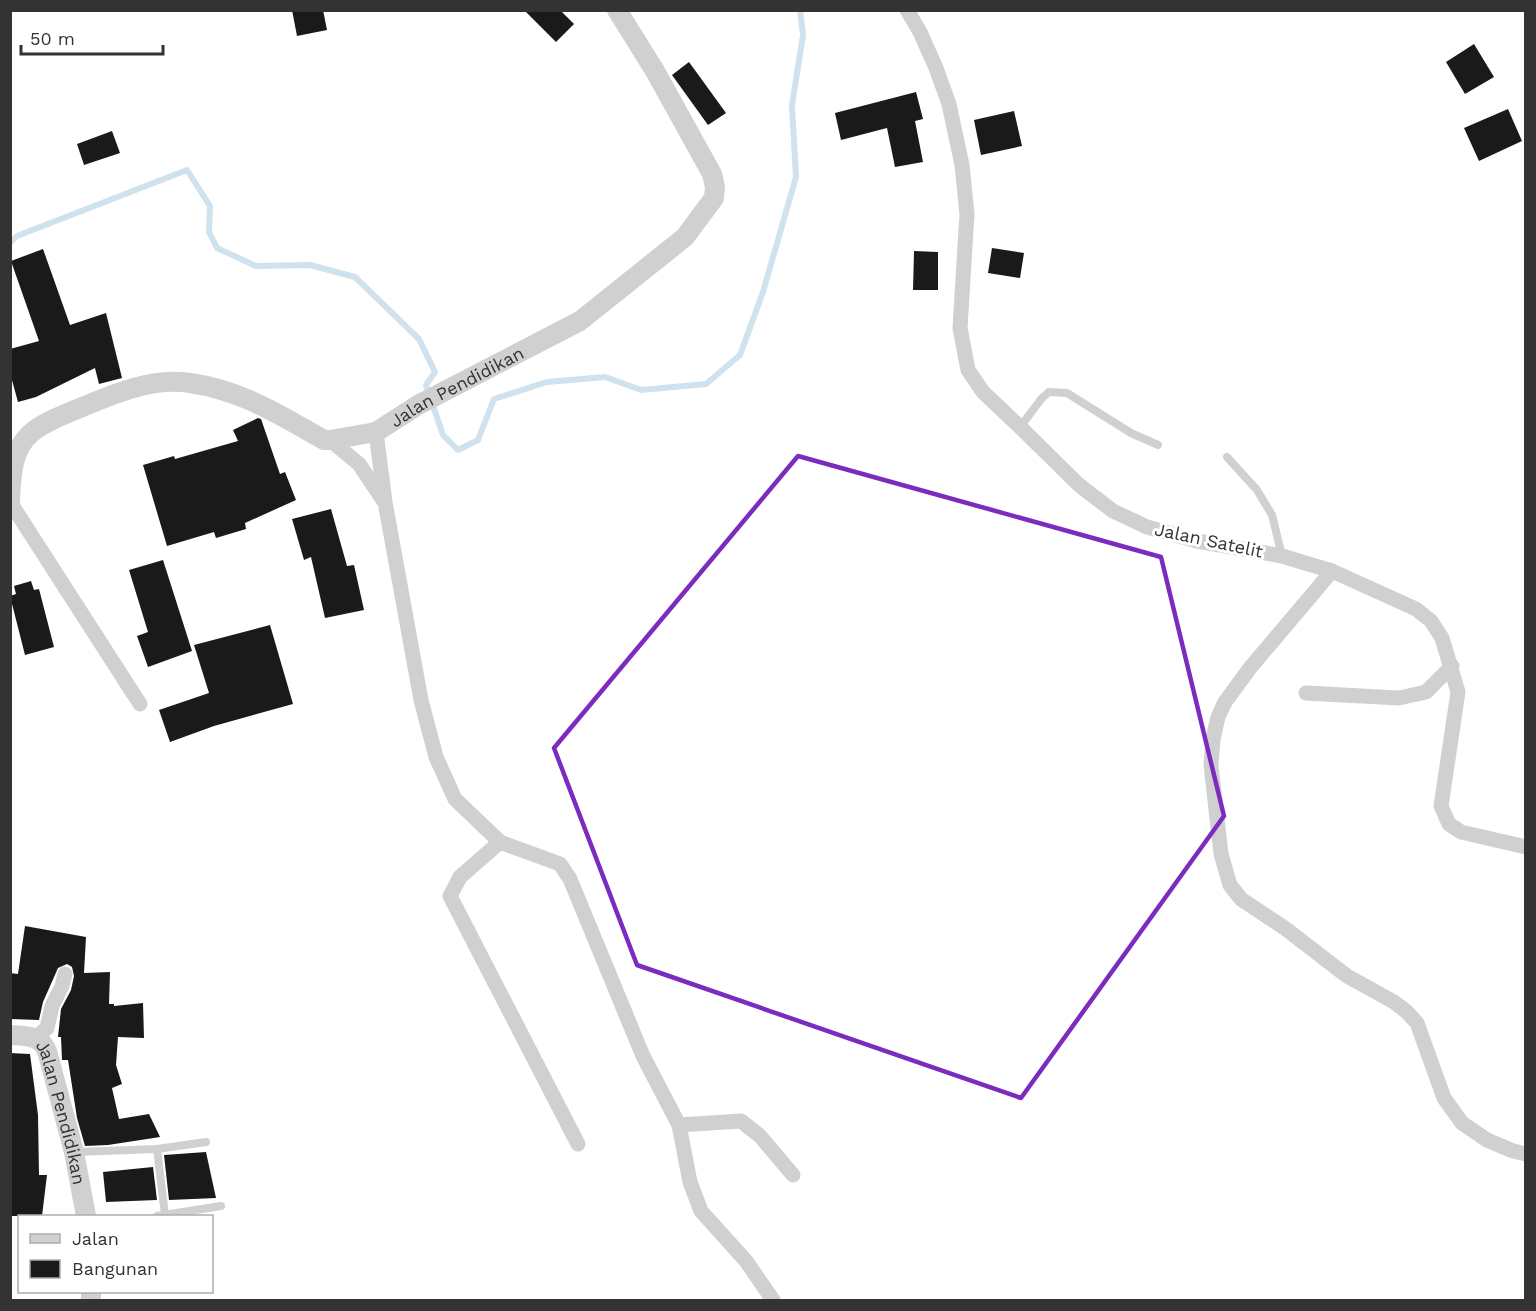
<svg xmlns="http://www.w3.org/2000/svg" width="1536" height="1311" font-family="'Work Sans',sans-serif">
<rect width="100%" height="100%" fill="#fff"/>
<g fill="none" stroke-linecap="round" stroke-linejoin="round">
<path stroke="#cfe2ee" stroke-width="6" d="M 10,243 L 17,236 L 187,170 L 210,206 L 209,232 L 217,248 L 256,266 L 310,265 L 355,277 L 419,339 L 435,372 L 426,385 L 443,435 L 458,450 L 478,440 L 494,399 L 547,382 L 605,377 L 641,390 L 706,384 L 740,355 L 763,292 L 796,177 L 792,105 L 803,35 L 800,10"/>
</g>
<g fill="#1a1a1a">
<path d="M 292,10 L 323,10 L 327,30 L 297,36 Z"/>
<path d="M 524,10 L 560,10 L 574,24 L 556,42 Z"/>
<path d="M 1474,44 L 1494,77 L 1465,94 L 1446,62 Z"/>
<path d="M 689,62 L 726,113 L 708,125 L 672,75 Z"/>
<path d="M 916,92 L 923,119 L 915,121 L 923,162 L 895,167 L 887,128 L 841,140 L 835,113 Z"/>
<path d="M 1508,109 L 1522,141 L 1479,161 L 1464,128 Z"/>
<path d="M 1014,111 L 1022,146 L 981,155 L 974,120 Z"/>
<path d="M 112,131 L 120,153 L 84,165 L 77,144 Z"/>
<path d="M 992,248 L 1024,253 L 1020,278 L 988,273 Z"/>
<path d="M 43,249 L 70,325 L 106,313 L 122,378 L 99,384 L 95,368 L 36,397 L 18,402 L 10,373 L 10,349 L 39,341 L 11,261 Z"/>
<path d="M 914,251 L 938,252 L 938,290 L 913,290 Z"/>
<path d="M 258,418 L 261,419 L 280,474 L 285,472 L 296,500 L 245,523 L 246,529 L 216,538 L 214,532 L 167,546 L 143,465 L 174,456 L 175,459 L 238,441 L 233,430 Z"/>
<path d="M 331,509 L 347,566 L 354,565 L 364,610 L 325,618 L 311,557 L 304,560 L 292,519 Z"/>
<path d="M 163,560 L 192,651 L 148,667 L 137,636 L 148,632 L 129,570 Z"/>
<path d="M 31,581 L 34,590 L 39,589 L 54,647 L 25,655 L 10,596 L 16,594 L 14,586 Z"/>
<path d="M 270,625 L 293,704 L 214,726 L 170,742 L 159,710 L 209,693 L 194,645 Z"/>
<path d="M 25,926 L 86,937 L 84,973 L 110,972 L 109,1004 L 114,1004 L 114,1006 L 143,1003 L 144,1038 L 118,1037 L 116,1065 L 122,1084 L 112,1088 L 119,1119 L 149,1114 L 160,1137 L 108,1145 L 85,1146 L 77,1118 L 68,1060 L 62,1060 L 61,1037 L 58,1037 L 61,1009 L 71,990 L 74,976 L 72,967 L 67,964 L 58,968 L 43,1002 L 39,1020 L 10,1019 L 10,973 L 18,974 Z"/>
<path d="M 10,1053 L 30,1054 L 38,1115 L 39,1175 L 47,1175 L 42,1216 L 10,1216 Z"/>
<path d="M 206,1152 L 216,1198 L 169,1200 L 164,1155 Z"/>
<path d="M 153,1167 L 157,1200 L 106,1202 L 103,1172 Z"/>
</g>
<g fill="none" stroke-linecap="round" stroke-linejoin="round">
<g stroke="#d0d0d0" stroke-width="8">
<path d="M 1020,427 L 1042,398 L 1049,392 L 1067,393 L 1131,433 L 1158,445"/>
<path d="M 1227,457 L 1257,490 L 1272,515 L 1282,556"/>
<path d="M 157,1149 L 165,1215"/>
<path d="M 75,1152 L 157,1149 L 206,1142"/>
<path d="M 157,1216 L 221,1206"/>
</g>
<g stroke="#d0d0d0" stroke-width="15">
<path d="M 907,10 L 920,32 L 936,68 L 949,104 L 962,165 L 967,214 L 960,328 L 968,370 L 983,392 L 1020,427 L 1079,485 L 1113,511 L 1147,527 L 1197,541 L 1282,556 L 1332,571 L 1416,609 L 1431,621 L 1442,638 L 1458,692 L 1441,806 L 1449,824 L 1461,832 L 1526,847"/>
<path d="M 376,432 L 385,502 L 421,700 L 436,757 L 455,799 L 500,842 L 560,864 L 570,879 L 643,1056 L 679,1125 L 690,1182 L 701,1211 L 746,1261 L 773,1300"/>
<path d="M 330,440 L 359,464 L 383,500"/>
<path d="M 10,502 L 140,704"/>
<path d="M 1332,571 L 1250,668 L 1225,702 L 1218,717 L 1213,739 L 1211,765 L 1221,854 L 1230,885 L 1241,899 L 1286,929 L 1347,976 L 1394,1002 L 1407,1012 L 1417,1023 L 1444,1098 L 1462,1123 L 1487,1140 L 1513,1151 L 1526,1154"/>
<path d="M 1306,693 L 1399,698 L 1426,692 L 1452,666"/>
<path d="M 500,842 L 460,877 L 450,896 L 578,1144"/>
<path d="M 36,1037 L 47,1028 L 52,1006 L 62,986 L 65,974"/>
<path d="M 679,1125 L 741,1121 L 760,1136 L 793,1175"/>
</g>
<g stroke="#d0d0d0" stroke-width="20">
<path id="s1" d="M 10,502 C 11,479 11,451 30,434 C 42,423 61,416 75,410 C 111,395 150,377 190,383 C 241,390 280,415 324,440 L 330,440 L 376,432 L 418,405 L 580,321 L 685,237 L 714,198 L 715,187 L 712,174 L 655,71 L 617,10"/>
<path id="s2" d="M 10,1035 C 26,1036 40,1035 47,1051 L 74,1152 L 86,1216"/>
<path d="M 91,1300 L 91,1292"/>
</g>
</g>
<path fill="none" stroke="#7b2cbf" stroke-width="4.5" stroke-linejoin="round" d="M 798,456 L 1161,557 L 1224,816 L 1021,1098 L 637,965 L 554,748 Z"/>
<g text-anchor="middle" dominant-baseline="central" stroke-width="6" stroke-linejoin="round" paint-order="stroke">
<g font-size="18" fill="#333" stroke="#fff">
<text stroke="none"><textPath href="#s1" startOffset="536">Jalan Pendidikan</textPath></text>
<text transform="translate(1209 540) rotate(12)">Jalan Satelit</text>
<text stroke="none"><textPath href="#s2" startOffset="106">Jalan Pendidikan</textPath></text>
</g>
</g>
<rect width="1536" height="1311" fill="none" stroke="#333333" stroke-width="24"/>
<rect x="18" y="1215" width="195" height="78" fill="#ffffff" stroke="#adadad" stroke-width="1.5"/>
<rect x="30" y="1234" width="30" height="9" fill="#d0d0d0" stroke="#adadad" stroke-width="1.5"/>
<text x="72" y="1245" font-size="18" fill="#333333">Jalan</text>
<rect x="30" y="1260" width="30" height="18" fill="#1a1a1a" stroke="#adadad" stroke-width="1.5"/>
<text x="72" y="1275" font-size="18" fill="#333333">Bangunan</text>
<path d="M21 45v9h142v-9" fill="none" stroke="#333333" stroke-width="3"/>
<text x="30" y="45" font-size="18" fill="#333333" stroke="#ffffff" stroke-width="4.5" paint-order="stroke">50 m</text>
</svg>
